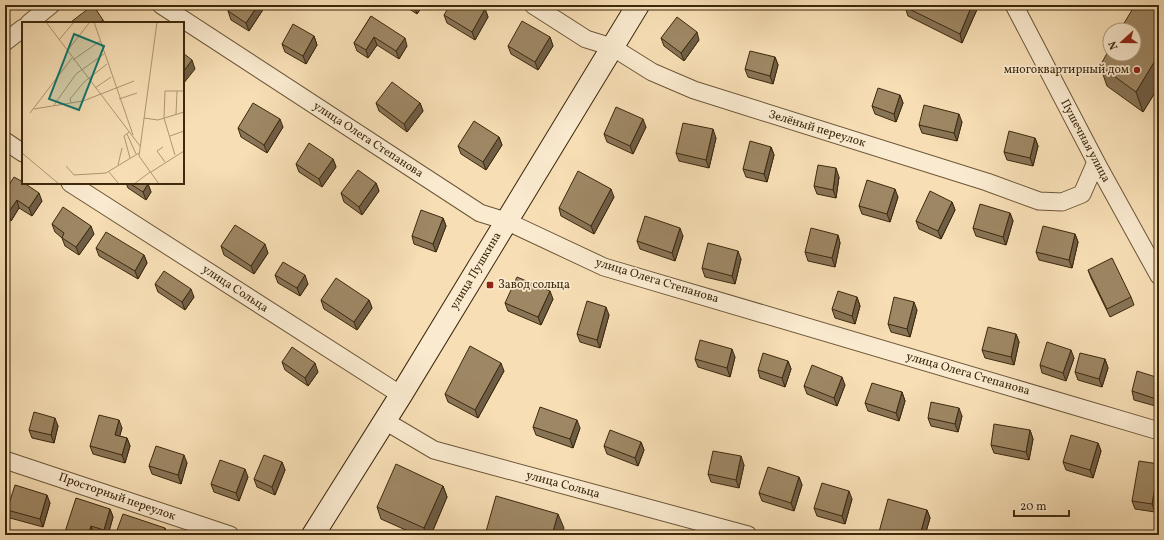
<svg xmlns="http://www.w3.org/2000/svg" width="1164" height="540" font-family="Vollkorn,serif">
<rect width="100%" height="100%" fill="#f7deb5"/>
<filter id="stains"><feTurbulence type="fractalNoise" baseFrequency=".005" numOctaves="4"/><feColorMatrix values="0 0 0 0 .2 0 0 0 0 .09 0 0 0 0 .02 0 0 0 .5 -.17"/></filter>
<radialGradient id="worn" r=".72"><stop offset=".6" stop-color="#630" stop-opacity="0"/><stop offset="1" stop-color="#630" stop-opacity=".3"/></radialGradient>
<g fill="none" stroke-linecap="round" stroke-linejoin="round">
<defs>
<g id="street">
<path d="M 161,5 L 480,213 L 506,221 L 604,267 L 1159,431"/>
<path d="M 533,5 L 586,39 L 612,47 L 652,72 L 694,90 L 987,182 L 1039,201 L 1062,202 L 1082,194 L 1096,162"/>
<path d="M 1014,5 L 1096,162 L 1159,276"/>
<path d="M 29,23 L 51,5"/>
<path d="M 5,42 L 23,28"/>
<path d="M 5,141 L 23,153"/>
<path d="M 70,183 L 401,395"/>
<path d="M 385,421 L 434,450 L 748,535"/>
<path d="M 5,460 L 230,535"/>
</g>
<path id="secondary" d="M 313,535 L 401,395 L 638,5"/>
</defs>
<use href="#street" stroke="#6c5637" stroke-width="19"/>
<use href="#secondary" stroke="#3d290d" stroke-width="24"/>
<use href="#street" stroke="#faeacf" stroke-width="17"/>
<use href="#secondary" stroke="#faeacf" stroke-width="22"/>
</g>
<g fill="#887456" stroke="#3d290d">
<path d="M 232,5 L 266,5 L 249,31 L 231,20 L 228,11 Z"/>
<path d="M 403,5 L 423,5 L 417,14 Z"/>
<path d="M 906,5 L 979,5 L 962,43 L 908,16 L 905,7 Z"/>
<path d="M 1159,5 L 1159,86 L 1143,112 L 1107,86 L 1100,66 Z"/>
<path d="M 485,9 L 488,17 L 475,40 L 447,23 L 444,15 Z"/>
<path d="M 371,16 L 407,46 L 399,59 L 377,45 L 368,58 L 357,51 L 354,43 Z"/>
<path d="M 314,36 L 317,45 L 306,64 L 285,52 L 282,44 Z"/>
<path d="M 550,37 L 553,46 L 538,70 L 511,54 L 508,46 Z"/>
<path d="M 661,38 L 699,40 L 684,61 L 664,46 Z"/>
<path d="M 775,57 L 778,65 L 773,84 L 748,77 L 745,69 Z"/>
<path d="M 900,95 L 903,103 L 896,122 L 875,114 L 872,106 Z"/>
<path d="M 376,103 L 420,103 L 423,111 L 407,132 L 379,111 Z"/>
<path d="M 962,122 L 957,141 L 922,133 L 919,125 Z"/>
<path d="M 283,127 L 267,153 L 241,137 L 238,128 Z"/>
<path d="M 646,127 L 633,154 L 607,142 L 604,134 Z"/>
<path d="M 499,137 L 502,145 L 486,170 L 461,154 L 458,146 Z"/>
<path d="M 716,138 L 709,168 L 679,161 L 676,153 Z"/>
<path d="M 1035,138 L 1038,146 L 1033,166 L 1007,160 L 1004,152 Z"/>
<path d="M 771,147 L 774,155 L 767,182 L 746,177 L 743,169 Z"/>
<path d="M 333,159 L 336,167 L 322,187 L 299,172 L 296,164 Z"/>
<path d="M 839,177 L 836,198 L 817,194 L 814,186 Z"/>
<path d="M 126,183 L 147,183 L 148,184 L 151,192 L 146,200 L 128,188 Z"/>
<path d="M 376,183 L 379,191 L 362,215 L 344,202 L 341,193 Z"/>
<path d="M 5,191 L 42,201 L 32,216 L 19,208 L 11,221 L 5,217 Z"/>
<path d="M 614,197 L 594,234 L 561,216 L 559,208 Z"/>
<path d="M 898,197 L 890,222 L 862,214 L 859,206 Z"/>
<path d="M 952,202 L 955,210 L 941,239 L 919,229 L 916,221 Z"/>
<path d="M 1010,213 L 1013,221 L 1006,245 L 976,236 L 973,228 Z"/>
<path d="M 443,218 L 446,226 L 436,252 L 414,244 L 412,236 Z"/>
<path d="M 52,224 L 94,234 L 79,255 L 65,246 L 62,238 L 55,232 Z"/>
<path d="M 1075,234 L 1078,242 L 1072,268 L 1039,260 L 1036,252 Z"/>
<path d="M 838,235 L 840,243 L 835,267 L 808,261 L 805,252 Z"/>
<path d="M 683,236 L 675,261 L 640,249 L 637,241 Z"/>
<path d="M 221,246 L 268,253 L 254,274 L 224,255 Z"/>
<path d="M 96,248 L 144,255 L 147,263 L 138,279 L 99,256 Z"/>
<path d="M 741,259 L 735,284 L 705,277 L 702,268 Z"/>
<path d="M 1088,270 L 1131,297 L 1134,305 L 1110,317 L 1091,278 Z"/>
<path d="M 275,275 L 308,284 L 300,296 L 278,283 Z"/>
<path d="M 155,284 L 194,297 L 185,310 L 158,292 Z"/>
<path d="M 857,297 L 860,306 L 855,324 L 835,318 L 832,309 Z"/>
<path d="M 553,299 L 541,325 L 508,311 L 505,303 Z"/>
<path d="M 321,300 L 369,300 L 372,308 L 357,330 L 324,309 Z"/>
<path d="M 917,310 L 910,337 L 891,332 L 888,324 Z"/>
<path d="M 609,315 L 600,348 L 580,342 L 577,334 Z"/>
<path d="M 1016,334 L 1019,342 L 1014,365 L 985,358 L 982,350 Z"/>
<path d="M 735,357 L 730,377 L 698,367 L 695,359 Z"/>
<path d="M 1074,358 L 1066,381 L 1042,373 L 1040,365 Z"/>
<path d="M 1105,359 L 1108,368 L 1102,387 L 1078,380 L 1075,372 Z"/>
<path d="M 788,361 L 791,369 L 785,387 L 760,378 L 758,370 Z"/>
<path d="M 282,362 L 318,372 L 308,386 L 285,370 Z"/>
<path d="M 504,371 L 478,418 L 448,402 L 445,394 Z"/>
<path d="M 1159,378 L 1159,407 L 1134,400 L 1132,391 Z"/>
<path d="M 845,385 L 837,406 L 807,394 L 804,386 Z"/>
<path d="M 902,392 L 905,401 L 899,421 L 868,411 L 865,403 Z"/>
<path d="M 962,416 L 958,432 L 931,426 L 928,418 Z"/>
<path d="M 58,426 L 54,443 L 32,438 L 29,430 Z"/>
<path d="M 533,427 L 580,428 L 573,448 L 536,435 Z"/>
<path d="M 122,428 L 119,436 L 127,438 L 130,446 L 125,463 L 93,454 L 90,446 Z"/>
<path d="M 1030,430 L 1033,439 L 1029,460 L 994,453 L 991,445 Z"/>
<path d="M 641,442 L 644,450 L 638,466 L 607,454 L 604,446 Z"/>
<path d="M 1098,443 L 1101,451 L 1093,478 L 1066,470 L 1063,462 Z"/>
<path d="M 282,462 L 285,470 L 275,495 L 257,487 L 254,479 Z"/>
<path d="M 187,463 L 181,484 L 152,474 L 149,466 Z"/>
<path d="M 1159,464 L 1159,490 L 1155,512 L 1135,509 L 1132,501 Z"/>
<path d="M 744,465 L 739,488 L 711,482 L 708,474 Z"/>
<path d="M 248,477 L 239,501 L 214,492 L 211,484 Z"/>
<path d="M 799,477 L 802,485 L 794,511 L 762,501 L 759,493 Z"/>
<path d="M 443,486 L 447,497 L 431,535 L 417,535 L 381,519 L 377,507 Z"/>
<path d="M 852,499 L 845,524 L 817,516 L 814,508 Z"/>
<path d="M 50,503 L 43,527 L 10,518 L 7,510 Z"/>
<path d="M 110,509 L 113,517 L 108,535 L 96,535 L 94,534 L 94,535 L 64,535 Z"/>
<path d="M 927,510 L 930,518 L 925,535 L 880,535 L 879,532 Z"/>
</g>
<g fill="#6f5e46" stroke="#3d290d">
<path d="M 258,5 L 266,5 L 249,31 L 246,23 Z"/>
<path d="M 414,5 L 423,5 L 417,14 L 414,6 Z"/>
<path d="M 972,5 L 979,5 L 962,43 L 960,34 Z"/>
<path d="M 485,9 L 488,17 L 475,40 L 472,32 Z"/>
<path d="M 103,20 L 104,23 L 99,23 Z"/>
<path d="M 697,32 L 699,40 L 684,61 L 681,53 Z"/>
<path d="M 314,36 L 317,45 L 306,64 L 303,56 Z"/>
<path d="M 374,37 L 377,45 L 368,58 L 366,50 Z"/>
<path d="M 550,37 L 553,46 L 538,70 L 535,62 Z"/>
<path d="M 405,38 L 407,46 L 399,59 L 396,51 Z"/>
<path d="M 1159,54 L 1159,86 L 1143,112 L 1136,92 Z"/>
<path d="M 775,57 L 778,65 L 773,84 L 770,76 Z"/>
<path d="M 192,60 L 195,69 L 183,84 L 183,72 Z"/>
<path d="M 900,95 L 903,103 L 896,122 L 894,114 Z"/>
<path d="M 420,103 L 423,111 L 407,132 L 404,124 Z"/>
<path d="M 959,114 L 962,122 L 957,141 L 954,133 Z"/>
<path d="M 280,119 L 283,127 L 267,153 L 264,145 Z"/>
<path d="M 643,119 L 646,127 L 633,154 L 630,146 Z"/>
<path d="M 713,129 L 716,138 L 709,168 L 706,160 Z"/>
<path d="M 499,137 L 502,145 L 486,170 L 483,162 Z"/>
<path d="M 1035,138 L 1038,146 L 1033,166 L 1030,158 Z"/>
<path d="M 771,147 L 774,155 L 767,182 L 764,174 Z"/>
<path d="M 333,159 L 336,167 L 322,187 L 319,179 Z"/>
<path d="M 836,168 L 839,177 L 836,198 L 833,190 Z"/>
<path d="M 376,183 L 379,191 L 362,215 L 359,207 Z"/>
<path d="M 148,184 L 151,192 L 146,200 L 143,192 Z"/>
<path d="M 611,189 L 614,197 L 594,234 L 591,226 Z"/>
<path d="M 895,189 L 898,197 L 890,222 L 887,214 Z"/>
<path d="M 39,193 L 42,201 L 32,216 L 29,208 Z"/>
<path d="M 17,200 L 19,208 L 11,221 L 8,213 Z"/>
<path d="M 952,202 L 955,210 L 941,239 L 938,231 Z"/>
<path d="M 1010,213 L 1013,221 L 1006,245 L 1003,237 Z"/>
<path d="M 443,218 L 446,226 L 436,252 L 433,244 Z"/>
<path d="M 91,226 L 94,234 L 79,255 L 76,247 Z"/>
<path d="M 680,228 L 683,236 L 675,261 L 672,253 Z"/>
<path d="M 1075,234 L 1078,242 L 1072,268 L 1069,260 Z"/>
<path d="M 838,235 L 840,243 L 835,267 L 832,258 Z"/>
<path d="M 265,244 L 268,253 L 254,274 L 251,266 Z"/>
<path d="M 738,251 L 741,259 L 735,284 L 732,276 Z"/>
<path d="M 144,255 L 147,263 L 138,279 L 135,271 Z"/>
<path d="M 305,275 L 308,284 L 300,296 L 297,288 Z"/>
<path d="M 191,289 L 194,297 L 185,310 L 182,302 Z"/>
<path d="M 550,291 L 553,299 L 541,325 L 538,317 Z"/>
<path d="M 857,297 L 860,306 L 855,324 L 852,316 Z"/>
<path d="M 369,300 L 372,308 L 357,330 L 354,322 Z"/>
<path d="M 914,302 L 917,310 L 910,337 L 907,329 Z"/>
<path d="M 606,307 L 609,315 L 600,348 L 597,340 Z"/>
<path d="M 1016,334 L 1019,342 L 1014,365 L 1011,357 Z"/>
<path d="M 732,349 L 735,357 L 730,377 L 727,368 Z"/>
<path d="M 1071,350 L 1074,358 L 1066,381 L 1063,373 Z"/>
<path d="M 1105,359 L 1108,368 L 1102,387 L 1099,379 Z"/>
<path d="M 788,361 L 791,369 L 785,387 L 782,378 Z"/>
<path d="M 315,363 L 318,372 L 308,386 L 305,378 Z"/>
<path d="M 501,363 L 504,371 L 478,418 L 475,410 Z"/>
<path d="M 842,377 L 845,385 L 837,406 L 834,398 Z"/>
<path d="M 1159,388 L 1159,407 L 1156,399 Z"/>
<path d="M 902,392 L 905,401 L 899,421 L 896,413 Z"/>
<path d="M 959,408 L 962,416 L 958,432 L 955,424 Z"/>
<path d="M 55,418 L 58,426 L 54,443 L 51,435 Z"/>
<path d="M 119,420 L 122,428 L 118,443 L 115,435 Z"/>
<path d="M 577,420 L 580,428 L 573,448 L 570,439 Z"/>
<path d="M 1030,430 L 1033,439 L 1029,460 L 1026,452 Z"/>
<path d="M 127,438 L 130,446 L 125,463 L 122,455 Z"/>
<path d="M 641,442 L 644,450 L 638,466 L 635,458 Z"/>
<path d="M 1098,443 L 1101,451 L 1093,478 L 1090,470 Z"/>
<path d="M 184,455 L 187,463 L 181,484 L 178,475 Z"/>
<path d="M 741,456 L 744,465 L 739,488 L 736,480 Z"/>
<path d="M 282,462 L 285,470 L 275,495 L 272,487 Z"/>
<path d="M 1159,464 L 1159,490 L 1155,512 L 1152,504 Z"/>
<path d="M 245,469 L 248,477 L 239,501 L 236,493 Z"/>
<path d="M 799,477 L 802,485 L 794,511 L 791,503 Z"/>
<path d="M 443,486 L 447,497 L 431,535 L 426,535 L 424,528 Z"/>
<path d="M 849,491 L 852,499 L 845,524 L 842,516 Z"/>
<path d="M 47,495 L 50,503 L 43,527 L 40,519 Z"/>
<path d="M 110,509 L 113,517 L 108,535 L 105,535 L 104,530 Z"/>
<path d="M 927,510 L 930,518 L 925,535 L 920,535 Z"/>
<path d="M 558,514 L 564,528 L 562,535 L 552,535 Z"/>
<path d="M 91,526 L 94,534 L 94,535 L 88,535 Z"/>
<path d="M 165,528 L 167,535 L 162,535 Z"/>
</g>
<g fill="#9e8764" stroke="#3d290d">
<path d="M 93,5 L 103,20 L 99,23 L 71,23 L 71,22 Z"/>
<path d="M 232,5 L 258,5 L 246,23 L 228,11 Z"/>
<path d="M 450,5 L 479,5 L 485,9 L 472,32 L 444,15 Z"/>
<path d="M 906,5 L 972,5 L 960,34 L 905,7 Z"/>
<path d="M 1135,5 L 1159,5 L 1159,54 L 1136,92 L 1100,66 L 1110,48 L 1110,54 L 1134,54 L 1134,30 L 1120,30 Z"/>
<path d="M 371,16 L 405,38 L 396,51 L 374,37 L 366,50 L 354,43 Z"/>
<path d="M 677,17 L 697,32 L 681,53 L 661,38 Z"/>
<path d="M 522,21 L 550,37 L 535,62 L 508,46 Z"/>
<path d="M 293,24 L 314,36 L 303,56 L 282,44 Z"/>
<path d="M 750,51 L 775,57 L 770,76 L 745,69 Z"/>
<path d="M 183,53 L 192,60 L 183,72 Z"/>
<path d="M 392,82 L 420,103 L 404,124 L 376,103 Z"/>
<path d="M 878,88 L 900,95 L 894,114 L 872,106 Z"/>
<path d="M 253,103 L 280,119 L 264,145 L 238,128 Z"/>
<path d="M 924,105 L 959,114 L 954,133 L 919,125 Z"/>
<path d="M 616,107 L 643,119 L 630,146 L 604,134 Z"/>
<path d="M 474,121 L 499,137 L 483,162 L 458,146 Z"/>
<path d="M 683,123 L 713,129 L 706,160 L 676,153 Z"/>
<path d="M 1009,131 L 1035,138 L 1030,158 L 1004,152 Z"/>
<path d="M 750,141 L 771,147 L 764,174 L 743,169 Z"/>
<path d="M 309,143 L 333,159 L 319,179 L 296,164 Z"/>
<path d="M 818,165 L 836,168 L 833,190 L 814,186 Z"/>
<path d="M 358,170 L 376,183 L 359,207 L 341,193 Z"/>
<path d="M 578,171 L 611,189 L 591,226 L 559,208 Z"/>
<path d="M 14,177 L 23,182 L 23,183 L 24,183 L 39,193 L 29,208 L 17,200 L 8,213 L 5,211 L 5,191 Z"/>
<path d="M 867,180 L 895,189 L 887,214 L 859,206 Z"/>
<path d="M 129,183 L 147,183 L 148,184 L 143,192 Z"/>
<path d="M 930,191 L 952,202 L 938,231 L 916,221 Z"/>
<path d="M 980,204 L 1010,213 L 1003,237 L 973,228 Z"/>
<path d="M 63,207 L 91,226 L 76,247 L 62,238 L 64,233 L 52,224 Z"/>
<path d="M 421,210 L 443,218 L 433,244 L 412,236 Z"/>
<path d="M 645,216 L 680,228 L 672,253 L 637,241 Z"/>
<path d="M 235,225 L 265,244 L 251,266 L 221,246 Z"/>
<path d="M 1043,226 L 1075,234 L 1069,260 L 1036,252 Z"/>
<path d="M 811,228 L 838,235 L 832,258 L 805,252 Z"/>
<path d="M 106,232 L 144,255 L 135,271 L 96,248 Z"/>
<path d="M 708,243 L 738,251 L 732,276 L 702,268 Z"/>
<path d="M 1112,258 L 1131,297 L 1107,309 L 1088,270 Z"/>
<path d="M 283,262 L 305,275 L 297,288 L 275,275 Z"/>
<path d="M 164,271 L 191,289 L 182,302 L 155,284 Z"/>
<path d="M 517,277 L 550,291 L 538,317 L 505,303 Z"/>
<path d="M 336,278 L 369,300 L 354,322 L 321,300 Z"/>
<path d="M 838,291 L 857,297 L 852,316 L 832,309 Z"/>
<path d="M 894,297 L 914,302 L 907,329 L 888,324 Z"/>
<path d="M 587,301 L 606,307 L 597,340 L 577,334 Z"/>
<path d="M 988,327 L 1016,334 L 1011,357 L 982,350 Z"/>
<path d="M 700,340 L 732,349 L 727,368 L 695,359 Z"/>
<path d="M 1047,342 L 1071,350 L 1063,373 L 1040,365 Z"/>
<path d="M 470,346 L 501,363 L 475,410 L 445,394 Z"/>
<path d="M 292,347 L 315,363 L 305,378 L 282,362 Z"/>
<path d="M 763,353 L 788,361 L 782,378 L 758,370 Z"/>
<path d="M 1080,353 L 1105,359 L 1099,379 L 1075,372 Z"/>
<path d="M 812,365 L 842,377 L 834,398 L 804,386 Z"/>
<path d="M 1137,371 L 1159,378 L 1159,388 L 1156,399 L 1132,391 Z"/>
<path d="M 872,383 L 902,392 L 896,413 L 865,403 Z"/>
<path d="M 931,402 L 959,408 L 955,424 L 928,418 Z"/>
<path d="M 540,407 L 577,420 L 570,439 L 533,427 Z"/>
<path d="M 34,412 L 55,418 L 51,435 L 29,430 Z"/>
<path d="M 99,415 L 119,420 L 115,435 L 127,438 L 122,455 L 90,446 Z"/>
<path d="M 994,424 L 1030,430 L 1026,452 L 991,445 Z"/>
<path d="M 610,430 L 641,442 L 635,458 L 604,446 Z"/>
<path d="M 1071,435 L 1098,443 L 1090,470 L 1063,462 Z"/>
<path d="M 156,446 L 184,455 L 178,475 L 149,466 Z"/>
<path d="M 713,451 L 741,456 L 736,480 L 708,474 Z"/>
<path d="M 264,455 L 282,462 L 272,487 L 254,479 Z"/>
<path d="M 220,460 L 245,469 L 236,493 L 211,484 Z"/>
<path d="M 1139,461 L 1159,464 L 1152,504 L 1132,501 Z"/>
<path d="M 396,464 L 443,486 L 424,528 L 377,507 Z"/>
<path d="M 768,467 L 799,477 L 791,503 L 759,493 Z"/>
<path d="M 822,483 L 849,491 L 842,516 L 814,508 Z"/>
<path d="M 15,485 L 47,495 L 40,519 L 7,510 Z"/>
<path d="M 496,496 L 558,514 L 552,535 L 485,535 Z"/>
<path d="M 76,498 L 110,509 L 104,530 L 91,526 L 88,535 L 64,535 Z"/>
<path d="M 888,499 L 927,510 L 920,535 L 888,535 L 879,532 Z"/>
<path d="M 123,514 L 165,528 L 162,535 L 122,535 L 116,533 Z"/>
<path d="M 461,531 L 475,535 L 460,535 Z"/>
</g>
<g fill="#8f2418" stroke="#faeacf" stroke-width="1.5">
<circle cx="1137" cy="70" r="4"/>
<rect x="486" y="281" width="8" height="8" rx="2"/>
</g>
<g text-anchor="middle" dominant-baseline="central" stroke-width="3.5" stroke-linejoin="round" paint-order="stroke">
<g font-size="12" fill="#3d290d" stroke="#faeacf" text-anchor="end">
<text x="1129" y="70">многоквартирный дом</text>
<text x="498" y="285" text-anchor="start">Завод сольца</text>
</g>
<g font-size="12" fill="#3d290d" stroke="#faeacf">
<text transform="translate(817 129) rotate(17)">Зелёный переулок</text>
<text transform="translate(368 140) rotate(33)">улица Олега Степанова</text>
<text transform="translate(1085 141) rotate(62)">Пушечная улица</text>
<text transform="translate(476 271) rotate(-59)">улица Пушкина</text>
<text transform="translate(657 281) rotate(17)">улица Олега Степанова</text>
<text transform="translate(235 289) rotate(33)">улица Сольца</text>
<text transform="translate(968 374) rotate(16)">улица Олега Степанова</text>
<text transform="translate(563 485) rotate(15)">улица Сольца</text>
<text transform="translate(117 497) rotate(19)">Просторный переулок</text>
</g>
</g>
<g transform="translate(22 22)">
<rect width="162" height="162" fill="#f7deb5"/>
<path fill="none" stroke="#ad9672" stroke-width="1" d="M 24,0 L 118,124M 72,0 L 111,113M 135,0 L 117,134 L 137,162M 37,18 L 52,0M 45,29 L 68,0M 51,38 L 78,19M 73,66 L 89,55M 97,77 L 115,71M 49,81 L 48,77 L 62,60 L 85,42M 32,83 L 54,52 L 82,32M 12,87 L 61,79 L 112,59M 8,91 L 50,36M 154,92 L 155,69M 122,96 L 136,98 L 162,90M 107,110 L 102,114 L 108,136M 105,112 L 114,132M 148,114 L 162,109M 141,125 L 135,129 L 143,140M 0,131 L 37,162M 153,133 L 142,96 L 143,69 L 162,69M 96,143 L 100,126M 44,144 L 52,153 L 84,151 L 117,131M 87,150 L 97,162M 129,150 L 162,129M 112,162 L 128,150"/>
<path fill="#0f766e" fill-opacity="0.15" stroke="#0f766e" stroke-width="2" d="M 52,12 L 82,24 L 57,88 L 27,77 Z"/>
<rect width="162" height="162" fill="none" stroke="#3d290d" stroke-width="2"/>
</g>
<rect width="1164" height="540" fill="none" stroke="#f7deb5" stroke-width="20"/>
<rect x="6" y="6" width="1152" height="528" fill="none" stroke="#3d290d" stroke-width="2"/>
<rect x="10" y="10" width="1144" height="520" fill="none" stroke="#3d290d"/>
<g transform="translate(1122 42) rotate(249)"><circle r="19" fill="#faeacf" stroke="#ae9d81"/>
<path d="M0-3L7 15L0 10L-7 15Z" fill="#8f2418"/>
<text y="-6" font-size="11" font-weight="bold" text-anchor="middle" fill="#3d290d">N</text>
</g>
<path d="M1014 510v6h55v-6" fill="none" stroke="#3d290d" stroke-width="2"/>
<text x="1020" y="510" font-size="12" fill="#3d290d" stroke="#faeacf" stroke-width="3" paint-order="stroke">20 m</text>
<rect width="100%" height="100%" filter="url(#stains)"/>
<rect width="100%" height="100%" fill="url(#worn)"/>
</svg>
